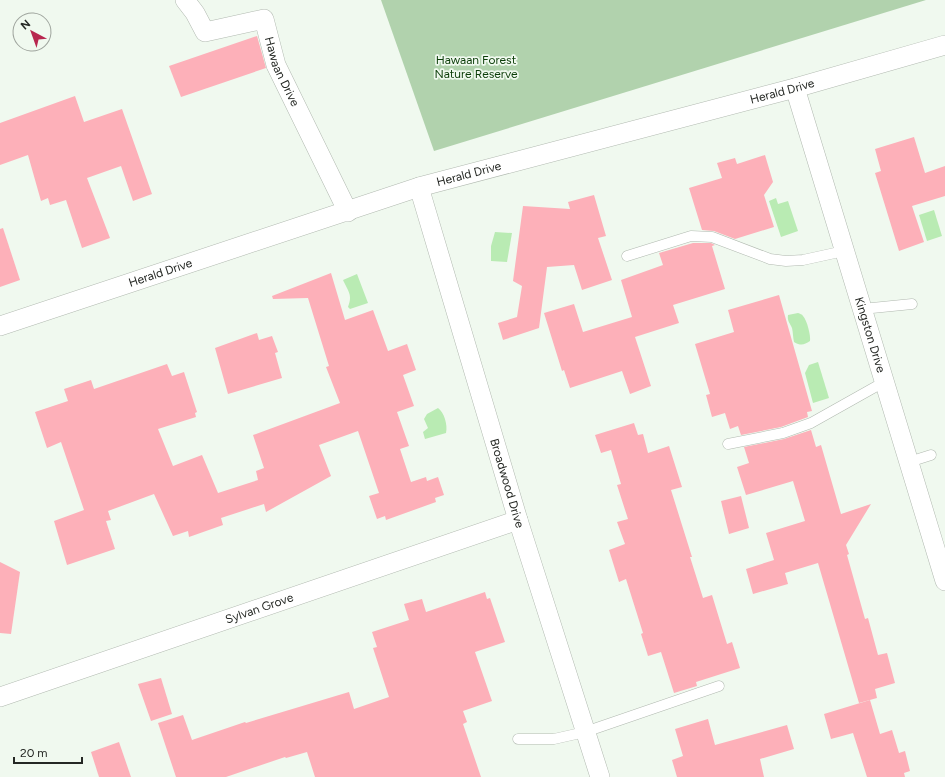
<svg xmlns="http://www.w3.org/2000/svg" width="945" height="777" font-family="Figtree,sans-serif">
<rect width="100%" height="100%" fill="#f0f9ef"/>
<path fill="#b1d2ad" d="M 381,0 L 926,0 L 434,151 Z"/>
<g fill="#b9ebb3">
<path d="M 776,198 L 778,204 L 788,201 L 798,231 L 781,237 L 769,201 Z"/>
<path d="M 934,210 L 942,236 L 927,241 L 919,215 Z"/>
<path d="M 495,232 L 512,233 L 507,262 L 491,261 L 491,246 Z"/>
<path d="M 357,274 L 368,303 L 350,309 L 348,307 C 353,295 348,291 343,280 Z"/>
<path d="M 798,313 C 800,314 802,314 803,316 C 807,320 811,336 810,341 C 804,345 801,346 794,342 C 793,338 793,332 792,328 C 790,323 787,321 788,315 Z"/>
<path d="M 818,362 L 829,398 L 813,403 L 805,373 L 809,365 Z"/>
<path d="M 438,408 C 444,412 448,425 446,433 L 425,439 L 423,432 L 428,428 L 424,419 L 427,414 Z"/>
</g>
<g fill="#fdb0b9">
<path d="M 257,36 L 266,68 L 181,97 L 169,66 Z"/>
<path d="M 75,96 L 84,122 L 122,109 L 152,194 L 133,201 L 121,166 L 87,178 L 110,238 L 82,248 L 66,200 L 50,205 L 48,198 L 41,201 L 28,155 L 0,165 L 0,123 Z"/>
<path d="M 914,137 L 925,173 L 945,166 L 945,196 L 912,206 L 924,242 L 899,251 L 875,173 L 881,171 L 875,149 Z"/>
<path d="M 765,155 L 773,182 L 764,195 L 774,227 L 735,239 L 714,231 L 702,230 L 689,188 L 722,178 L 717,163 L 735,158 L 737,164 Z"/>
<path d="M 594,195 L 606,236 L 598,238 L 612,280 L 582,290 L 574,265 L 547,267 L 539,328 L 503,340 L 498,323 L 517,317 L 522,286 L 513,281 L 523,206 L 570,209 L 568,202 Z"/>
<path d="M 3,228 L 20,280 L 0,287 L 0,229 Z"/>
<path d="M 693,243 L 711,243 L 715,245 L 712,246 L 725,289 L 673,305 L 679,323 L 635,337 L 651,386 L 630,394 L 622,371 L 570,388 L 564,370 L 562,371 L 544,313 L 574,304 L 583,332 L 632,317 L 621,280 L 663,265 L 659,253 Z"/>
<path d="M 331,273 L 345,320 L 373,310 L 388,351 L 407,344 L 416,370 L 403,375 L 414,406 L 397,412 L 409,446 L 400,449 L 411,482 L 426,477 L 427,481 L 438,477 L 444,495 L 435,498 L 436,502 L 386,520 L 385,516 L 377,519 L 369,496 L 379,493 L 358,431 L 319,445 L 331,476 L 266,512 L 264,504 L 221,518 L 223,525 L 189,537 L 188,531 L 173,536 L 154,494 L 108,511 L 111,520 L 106,521 L 115,549 L 67,565 L 54,521 L 84,510 L 61,442 L 47,448 L 35,412 L 68,401 L 64,389 L 91,380 L 94,389 L 167,364 L 172,376 L 184,372 L 197,412 L 195,413 L 196,417 L 158,429 L 173,466 L 202,455 L 218,493 L 258,480 L 256,471 L 264,468 L 253,435 L 340,403 L 326,367 L 329,366 L 308,298 L 273,299 L 272,296 Z"/>
<path d="M 779,295 L 812,411 L 807,412 L 808,417 L 781,427 L 741,435 L 738,426 L 730,429 L 725,413 L 712,417 L 706,395 L 710,394 L 695,344 L 734,332 L 728,310 Z"/>
<path d="M 257,333 L 259,340 L 272,336 L 278,352 L 275,353 L 282,378 L 228,394 L 215,348 Z"/>
<path d="M 634,423 L 638,435 L 643,434 L 648,453 L 669,446 L 682,487 L 671,490 L 692,557 L 690,557 L 703,598 L 712,595 L 727,644 L 732,642 L 740,668 L 696,682 L 697,686 L 674,693 L 661,652 L 648,656 L 641,634 L 643,633 L 626,579 L 619,582 L 609,550 L 625,544 L 617,522 L 628,519 L 617,485 L 621,484 L 611,450 L 601,453 L 595,435 Z"/>
<path d="M 811,430 L 816,447 L 821,445 L 841,514 L 871,504 L 846,545 L 849,554 L 847,555 L 865,619 L 868,618 L 878,655 L 887,653 L 895,683 L 875,689 L 877,698 L 859,703 L 818,563 L 785,573 L 788,584 L 753,594 L 746,569 L 774,560 L 766,533 L 805,521 L 793,481 L 746,495 L 737,467 L 749,463 L 744,447 L 784,439 Z"/>
<path d="M 741,496 L 749,528 L 729,534 L 721,501 Z"/>
<path d="M 0,562 L 20,572 L 11,634 L 0,633 Z"/>
<path d="M 485,592 L 487,599 L 490,598 L 505,642 L 475,652 L 492,701 L 463,711 L 467,722 L 463,724 L 481,777 L 315,777 L 307,752 L 286,758 L 285,757 L 226,777 L 176,777 L 158,723 L 183,715 L 192,740 L 245,722 L 246,723 L 349,692 L 354,709 L 389,697 L 373,648 L 377,647 L 372,632 L 409,620 L 404,604 L 422,599 L 426,612 Z"/>
<path d="M 161,678 L 172,714 L 151,721 L 138,684 Z"/>
<path d="M 870,700 L 880,734 L 892,730 L 899,753 L 905,751 L 910,771 L 904,773 L 905,777 L 867,777 L 853,733 L 831,739 L 824,714 Z"/>
<path d="M 708,719 L 715,745 L 787,725 L 794,749 L 760,759 L 764,777 L 677,777 L 672,760 L 683,756 L 675,729 Z"/>
<path d="M 119,742 L 131,777 L 99,777 L 91,752 Z"/>
</g>
<g fill="none" stroke-linecap="round" stroke-linejoin="round">
<defs>
<g id="service">
<path d="M 627,256 L 691,236 L 712,237 L 770,259 L 786,261 L 803,260 L 844,251"/>
<path d="M 862,309 L 912,304"/>
<path d="M 728,444 L 783,433 L 811,423 L 884,382"/>
<path d="M 909,462 L 931,455"/>
<path d="M 518,739 L 554,739 L 585,732 L 719,686"/>
</g>
<g id="minor">
<path id="s1" d="M 185,0 L 195,13 L 205,32 L 264,19 L 276,65 L 348,212"/>
<path id="s2" d="M 795,88 L 945,581"/>
<path id="s3" d="M 419,187 L 518,520 L 600,777"/>
<path id="s4" d="M 0,326 L 419,187 L 795,88 L 945,45"/>
<path id="s5" d="M 0,697 L 518,520"/>
</g>
</defs>
<use href="#service" stroke="#b1b9b0" stroke-width="11"/>
<use href="#minor" stroke="#b1b9b0" stroke-width="20"/>
<use href="#service" stroke="#fff" stroke-width="10"/>
<use href="#minor" stroke="#fff" stroke-width="19"/>
</g>
<g text-anchor="middle" dominant-baseline="central" stroke-width="3.5" stroke-linejoin="round" paint-order="stroke">
<g font-size="12" fill="#0b3d08" stroke="#f0f9ef">
<text x="476" y="60">Hawaan Forest<tspan x="476" dy="14">Nature Reserve</tspan></text>
</g>
<g font-size="12" fill="#252824" stroke="#f0f9ef">
<text stroke="none"><textPath href="#s1" startOffset="154">Hawaan Drive</textPath></text>
<text stroke="none"><textPath href="#s4" startOffset="817">Herald Drive</textPath></text>
<text stroke="none"><textPath href="#s4" startOffset="493">Herald Drive</textPath></text>
<text stroke="none"><textPath href="#s4" startOffset="169">Herald Drive</textPath></text>
<text stroke="none"><textPath href="#s2" startOffset="258">Kingston Drive</textPath></text>
<text stroke="none"><textPath href="#s3" startOffset="309">Broadwood Drive</textPath></text>
<text stroke="none"><textPath href="#s5" startOffset="274">Sylvan Grove</textPath></text>
</g>
</g>
<g transform="translate(32 32) rotate(319)"><circle r="19" fill="#f0f9ef" stroke="#9fa59e"/>
<path d="M0-3L7 15L0 10L-7 15Z" fill="#b8274f"/>
<text y="-6" font-size="11" font-weight="bold" text-anchor="middle" fill="#252824">N</text>
</g>
<path d="M14 757v6h68v-6" fill="none" stroke="#252824" stroke-width="2"/>
<text x="20" y="757" font-size="12" fill="#252824" stroke="#f0f9ef" stroke-width="3" paint-order="stroke">20 m</text>
</svg>
